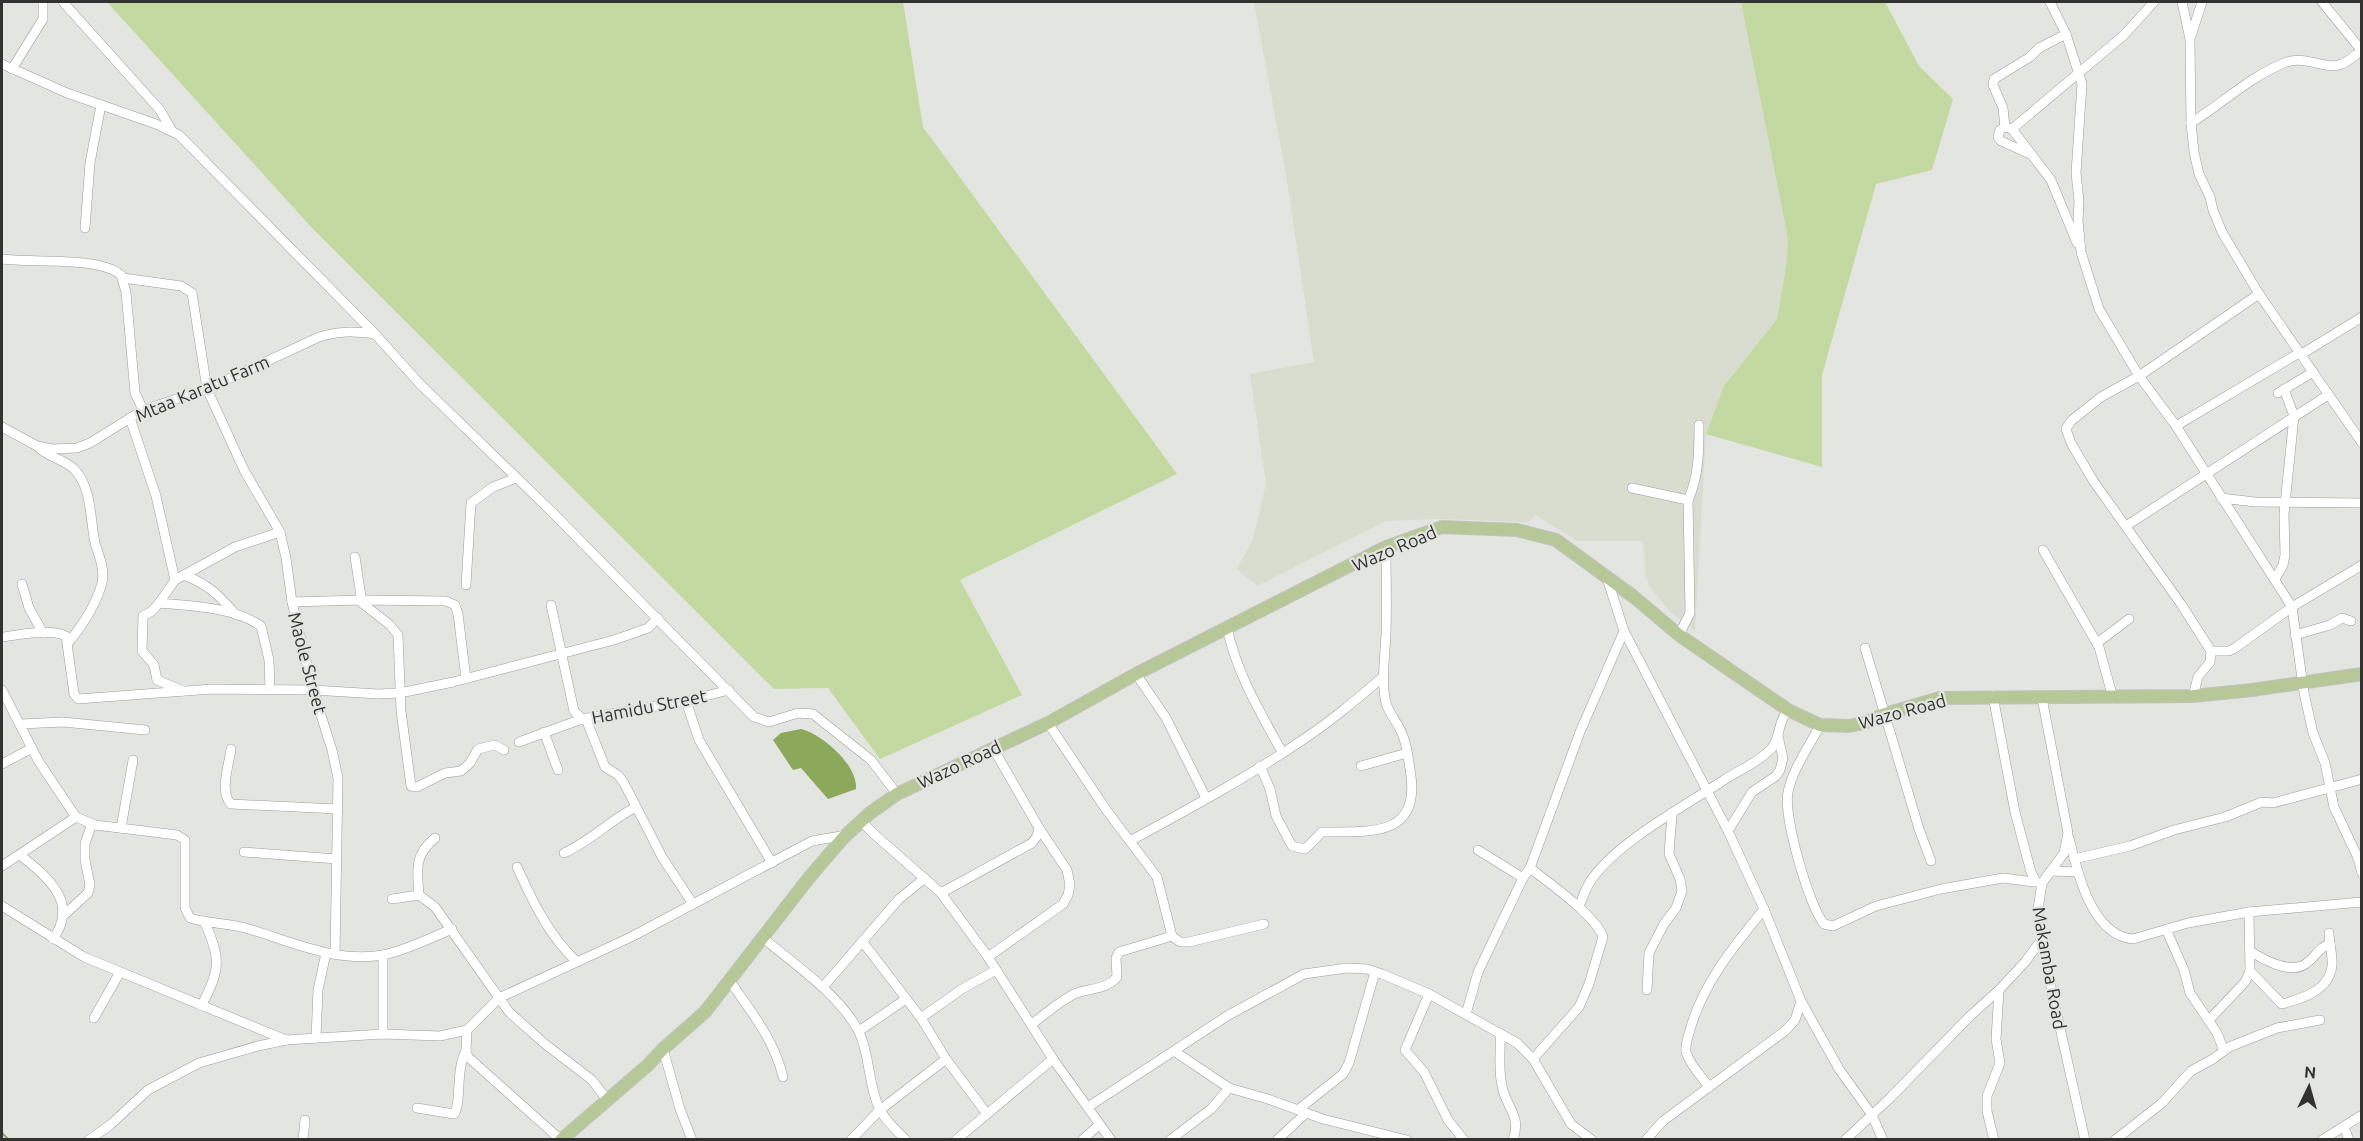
<svg xmlns="http://www.w3.org/2000/svg" width="2363" height="1141" font-family="Ubuntu,sans-serif">
<rect width="100%" height="100%" fill="#e3e5e0"/>
<path fill="#d8ddd0" d="M 1254,2 L 1741,2 L 1788,239 L 1786,267 L 1777,319 L 1724,386 L 1706,434 L 1695,631 L 1671,613 L 1650,587 L 1646,577 L 1643,541 L 1578,541 L 1535,515 L 1529,522 L 1441,519 L 1386,521 L 1257,586 L 1237,569 L 1253,539 L 1266,484 L 1250,374 L 1314,362 L 1287,181 Z"/>
<g fill="#c3d9a1">
<path d="M 107,2 L 903,2 L 923,127 L 1177,474 L 960,580 L 1022,695 L 880,759 L 828,688 L 774,689 L 313,229 Z"/>
<path d="M 1741,2 L 1885,2 L 1919,66 L 1953,99 L 1932,170 L 1876,184 L 1822,375 L 1822,467 L 1706,434 L 1724,386 L 1777,319 L 1786,267 L 1788,239 Z"/>
</g>
<path fill="#8ca85a" d="M 801,729 C 822,734 858,765 856,789 L 828,799 L 801,768 L 793,770 L 773,740 L 781,733 Z"/>
<g fill="none" stroke-linecap="round" stroke-linejoin="round">
<path stroke="#8ca85a" stroke-width="2" d="M 2,1133 L 9,1140"/>
<defs>
<g id="minor">
<path d="M 63,2 L 160,110 L 172,131"/>
<path d="M 2050,2 L 2066,34 L 2082,84 L 2076,173 L 2079,201 L 2078,220 L 2081,252 L 2099,309 L 2139,376 L 2176,426 L 2292,607 L 2304,693 L 2313,733 L 2325,763 L 2334,807 L 2358,858 L 2362,873"/>
<path d="M 2182,2 L 2190,39 L 2191,123 L 2194,152 L 2199,174 L 2210,197 L 2213,210 L 2222,232 L 2259,294 L 2362,443"/>
<path d="M 2322,2 L 2362,51"/>
<path d="M 2191,36 L 2202,2"/>
<path d="M 2,64 L 67,93 L 156,124 L 179,135 L 375,334 L 420,384 L 552,512 L 754,717 L 769,722 L 798,713 L 813,714 L 871,760 L 897,794"/>
<path d="M 12,69 L 43,19 L 43,2"/>
<path d="M 2191,123 C 2223,103 2248,78 2284,63 C 2307,54 2324,71 2342,64 C 2349,61 2355,55 2361,51"/>
<path d="M 2005,127 L 2003,108 L 1993,85 L 1994,79 L 2030,57 L 2039,48 L 2066,34"/>
<path d="M 2012,129 L 2124,35 L 2154,2"/>
<path d="M 2032,155 L 2001,141 L 1998,137 L 2000,130 L 2005,127 L 2012,129 L 2051,180 L 2077,243"/>
<path d="M 85,228 L 90,163 L 101,105"/>
<path d="M 2,259 C 29,263 99,256 121,275 L 126,292 L 135,393 L 143,410"/>
<path d="M 123,278 L 181,286 L 192,293 L 207,389 L 244,470 L 280,532 L 286,558 L 292,602 L 313,690 L 332,750 L 338,778 L 335,954"/>
<path d="M 2300,355 L 2362,317"/>
<path d="M 2278,393 L 2313,372"/>
<path d="M 130,418 L 156,496 L 175,580"/>
<path d="M 2176,426 L 2299,353"/>
<path d="M 2,427 L 37,446 L 52,449 L 77,448 L 90,443 L 143,410 L 207,389 L 319,337 C 339,331 355,331 375,334"/>
<path d="M 39,448 C 50,458 64,459 74,469 C 92,487 90,519 95,543 C 99,556 105,569 102,583 C 96,605 82,626 68,643"/>
<path d="M 1632,488 L 1688,500"/>
<path d="M 2221,498 L 2255,502 L 2362,503"/>
<path d="M 2126,526 L 2328,395"/>
<path d="M 2043,550 L 2099,647 L 2113,698"/>
<path d="M 355,557 L 362,603 L 390,625 L 398,635 L 401,711 L 411,786 L 417,787 L 445,773 L 461,771 L 470,763 L 478,749 L 495,745 L 504,750"/>
<path d="M 184,575 C 209,585 219,595 236,615"/>
<path d="M 1606,575 L 1624,631 L 1728,831 L 1764,909 L 1801,1001 L 1839,1069 L 1872,1115 L 1883,1140"/>
<path d="M 2275,579 L 2283,565 L 2285,555 L 2284,514 L 2294,416 L 2284,389"/>
<path d="M 22,584 L 29,608 L 43,633"/>
<path d="M 466,585 L 471,503 L 493,487 L 516,478"/>
<path d="M 292,602 L 360,600 L 446,601 L 455,605 L 458,614 L 466,679"/>
<path d="M 159,603 L 152,611 L 143,616 L 142,651 L 154,665 L 157,680 L 183,691"/>
<path d="M 551,605 L 574,711 L 582,719 L 686,701 L 729,690"/>
<path d="M 1227,628 C 1237,674 1260,712 1282,752"/>
<path d="M 1679,635 L 1690,613 L 1688,500 C 1699,477 1699,450 1699,425"/>
<path d="M 2295,635 L 2330,625 L 2342,618 L 2351,621"/>
<path d="M 2,637 C 20,635 49,628 66,636 L 74,694 L 78,699 L 212,689 L 313,690 L 378,694 L 400,693 L 453,682 L 614,640 L 648,628 L 658,618"/>
<path d="M 2097,643 L 2129,619"/>
<path d="M 1865,648 L 1919,829 L 1931,861"/>
<path d="M 2211,651 L 2229,651 L 2235,648 L 2292,607 L 2362,565"/>
<path d="M 1136,674 L 1166,718 L 1206,798"/>
<path d="M 2,690 L 39,762 L 76,817 L 95,825 L 177,835 L 185,840 L 185,908 L 190,918 C 209,924 230,923 249,929 C 292,942 337,963 383,955 C 407,950 430,938 452,929"/>
<path d="M 270,690 L 269,660 L 261,626 C 233,607 192,606 159,603 L 175,580 L 235,547 L 280,532"/>
<path d="M 1993,696 L 2015,812 L 2031,872 L 2036,882"/>
<path d="M 2193,696 L 2198,677 L 2210,662 L 2211,651 L 2181,604 L 2094,482 L 2071,443 L 2066,429 L 2071,421 L 2101,397 L 2139,376 L 2259,294"/>
<path d="M 2042,698 L 2068,833 L 2064,853 L 2042,883 L 2038,909 L 2050,983 L 2085,1140"/>
<path d="M 686,701 L 699,740 L 772,863"/>
<path d="M 586,719 L 605,767 L 618,775 L 624,783 L 662,857 L 693,904"/>
<path d="M 1048,723 L 1107,811 L 1157,877 L 1172,936 L 1180,942 L 1189,942 L 1264,924"/>
<path d="M 21,724 L 63,722 L 145,730"/>
<path d="M 1820,725 C 1809,747 1793,768 1788,792 C 1783,816 1809,906 1824,924 L 1833,926 L 1876,906 L 1941,889 L 2003,878 L 2034,882"/>
<path d="M 544,732 L 558,770"/>
<path d="M 519,742 L 582,719"/>
<path d="M 231,749 C 229,765 219,792 231,804 L 338,809"/>
<path d="M 2,764 L 32,748"/>
<path d="M 1260,766 L 1270,789 L 1276,816 L 1292,846 L 1305,849 L 1322,832 C 1366,831 1419,839 1411,776 C 1409,763 1408,749 1403,736 C 1399,724 1389,714 1386,703 C 1381,682 1385,656 1386,634 C 1387,605 1386,576 1386,547"/>
<path d="M 1361,766 L 1407,753"/>
<path d="M 861,821 L 874,834 L 941,893 L 988,957 L 1053,1059 L 1111,1140"/>
<path d="M 121,828 L 133,760"/>
<path d="M 1728,831 L 1752,792 L 1776,776 L 1780,770 L 1783,758 L 1778,736"/>
<path d="M 2069,838 C 2077,871 2091,935 2133,939 L 2188,923 L 2249,912 L 2362,902"/>
<path d="M 1130,841 C 1187,810 1246,778 1301,741 C 1330,722 1357,699 1384,676"/>
<path d="M 1478,850 L 1523,878"/>
<path d="M 244,852 L 337,859"/>
<path d="M 564,853 C 591,841 610,820 636,807"/>
<path d="M 20,855 C 49,878 79,903 53,939"/>
<path d="M 2074,859 L 2130,846 L 2174,830 L 2225,817 L 2262,802 L 2273,803 L 2362,779"/>
<path d="M 2,866 L 76,817"/>
<path d="M 517,867 C 533,902 549,936 577,962"/>
<path d="M 1530,868 C 1549,883 1595,915 1603,937 L 1589,984 L 1579,1007 L 1533,1059"/>
<path d="M 2051,871 L 2077,872"/>
<path d="M 941,893 L 1032,843 L 1037,836 L 1039,828"/>
<path d="M 419,895 C 417,870 414,855 435,838"/>
<path d="M 392,899 L 419,895 L 435,907 L 509,1012 L 545,1044 L 592,1080 L 607,1100"/>
<path d="M 2,906 L 84,957 L 286,1040"/>
<path d="M 1579,907 C 1582,899 1585,890 1590,882 C 1615,843 1685,806 1724,780 C 1739,770 1756,764 1770,750 C 1781,739 1777,722 1788,710"/>
<path d="M 2249,912 L 2250,971 L 2282,1004 C 2301,999 2329,991 2332,966 C 2333,955 2329,944 2329,933"/>
<path d="M 64,915 L 88,893 L 90,885 L 85,860 L 85,843 L 92,824"/>
<path d="M 2166,929 L 2184,970 L 2190,993 L 2217,1033 L 2224,1051"/>
<path d="M 763,938 C 794,964 840,995 859,1032 C 870,1055 868,1084 879,1108 C 884,1119 897,1131 906,1140"/>
<path d="M 862,941 L 921,1018 L 946,1059 L 987,1114"/>
<path d="M 2250,951 C 2264,960 2293,976 2308,962 C 2317,955 2318,948 2330,944"/>
<path d="M 988,957 L 1063,904 L 1068,895 L 1070,885 L 1067,870 L 1039,828 L 993,748"/>
<path d="M 730,981 C 751,1012 774,1039 783,1077"/>
<path d="M 823,987 L 899,899 L 925,878"/>
<path d="M 1647,990 L 1649,953 L 1664,924 L 1676,908 L 1682,891 L 1680,879 L 1669,854 L 1672,815"/>
<path d="M 1429,994 L 1405,1050 L 1424,1072 L 1448,1120 L 1464,1140"/>
<path d="M 201,1006 C 221,970 221,958 204,921"/>
<path d="M 1466,1014 L 1478,972 L 1523,878 L 1530,868 L 1580,732 L 1624,631"/>
<path d="M 94,1018 L 120,972"/>
<path d="M 921,1018 L 962,989 L 996,970"/>
<path d="M 2209,1020 L 2245,982 L 2250,971"/>
<path d="M 1032,1024 C 1045,1014 1059,1002 1074,994 C 1089,988 1106,990 1117,977 L 1116,958 L 1119,952 L 1172,936"/>
<path d="M 467,1030 L 466,1051 L 468,1057 L 561,1140"/>
<path d="M 859,1031 L 906,999"/>
<path d="M 1500,1033 C 1501,1050 1498,1069 1502,1086 C 1506,1108 1522,1115 1513,1140"/>
<path d="M 383,1034 L 383,955"/>
<path d="M 316,1038 L 318,990 L 326,953"/>
<path d="M 663,1049 L 680,1109 L 692,1140"/>
<path d="M 1174,1051 L 1229,1088 L 1268,1099 L 1323,1119 L 1407,1140"/>
<path d="M 1709,1087 C 1701,1076 1690,1065 1686,1052 C 1685,1045 1688,1037 1690,1030 C 1703,983 1734,946 1764,909"/>
<path d="M 1088,1107 L 1227,1016 L 1304,974 L 1347,968 L 1367,969 L 1382,974 L 1429,994 L 1517,1043 L 1533,1059 L 1571,1124 L 1592,1140"/>
<path d="M 417,1108 L 454,1114 C 462,1103 455,1071 466,1051"/>
<path d="M 1299,1109 L 1343,1074 L 1349,1063 L 1375,972"/>
<path d="M 2344,1127 L 2349,1140"/>
<path d="M 89,1140 L 110,1125 L 148,1090 L 199,1063 L 258,1046 L 286,1040 L 383,1034 L 440,1036 L 467,1030 L 499,998 L 631,937 L 812,841 L 847,835"/>
<path d="M 303,1140 L 305,1120"/>
<path d="M 851,1140 L 880,1110 L 946,1059"/>
<path d="M 956,1140 L 1053,1059"/>
<path d="M 1082,1140 L 1099,1125"/>
<path d="M 1170,1140 L 1211,1109 L 1229,1088"/>
<path d="M 1277,1140 L 1306,1113"/>
<path d="M 1646,1140 L 1663,1121 L 1785,1031 L 1795,1020 L 1801,1001"/>
<path d="M 1845,1140 L 1890,1098 L 1971,1015 L 1999,990 L 2025,962 L 2042,939"/>
<path d="M 1994,1140 L 1987,1111 L 1987,1096 L 2000,1063 L 1996,1039 L 1999,990"/>
<path d="M 2115,1140 L 2162,1103 L 2191,1071 L 2213,1059 L 2229,1047 L 2277,1028 L 2320,1020"/>
<path d="M 2322,1140 L 2362,1115"/>
</g>
<path id="major" d="M 561,1140 L 648,1065 L 663,1049 L 705,1012 L 808,879 L 843,838 L 870,813 L 897,794 L 1048,723 L 1136,674 L 1386,547 L 1442,527 L 1517,530 L 1556,540 L 1634,597 L 1679,635 L 1788,710 L 1820,725 L 1849,726 L 1864,723 L 1885,714 L 1940,698 L 2193,696 L 2252,690 L 2362,674"/>
</defs>
<use href="#minor" stroke="#9b9d98" stroke-width="10"/>
<use href="#major" stroke="#c2c2c1" stroke-width="14"/>
<use href="#minor" stroke="#fff" stroke-width="9"/>
<use href="#major" stroke="#b7c898" stroke-width="12"/>
</g>
<g text-anchor="middle" dominant-baseline="central" stroke-width="4.5" stroke-linejoin="round" paint-order="stroke">
<g font-size="18" fill="#323331" stroke="#e3e5e0">
<text transform="translate(202 388) rotate(-23)">Mtaa Karatu Farm</text>
<text transform="translate(1394 548) rotate(-23)">Wazo Road</text>
<text transform="translate(308 663) rotate(75)">Maole Street</text>
<text transform="translate(649 706) rotate(-11)">Hamidu Street</text>
<text transform="translate(1902 711) rotate(-15)">Wazo Road</text>
<text transform="translate(959 764) rotate(-25)">Wazo Road</text>
<text transform="translate(2050 968) rotate(80)">Makamba Road</text>
</g>
</g>
<rect width="2363" height="1141" fill="none" stroke="#323331" stroke-width="6"/>
<g transform="translate(2309 1087) rotate(5)" stroke="#e3e5e0" stroke-width="4.5" paint-order="stroke">
<path d="M0-4.5L10 22L0 15L-10 22Z" fill="#323331"/>
<text y="-9" font-size="16" font-weight="bold" text-anchor="middle" fill="#323331">N</text>
</g>
</svg>
